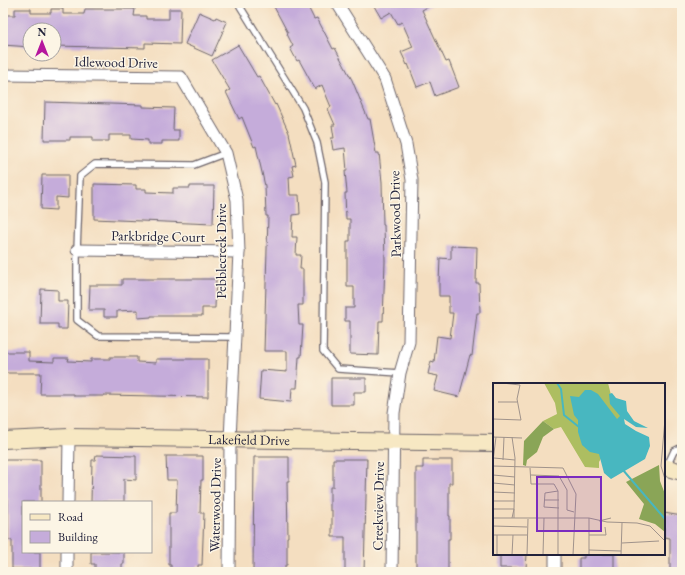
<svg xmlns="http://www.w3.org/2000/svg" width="685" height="575" font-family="'EB Garamond',serif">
<rect width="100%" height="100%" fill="#fcf5e5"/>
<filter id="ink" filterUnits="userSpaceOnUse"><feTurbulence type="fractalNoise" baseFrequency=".025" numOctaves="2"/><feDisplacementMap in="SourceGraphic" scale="8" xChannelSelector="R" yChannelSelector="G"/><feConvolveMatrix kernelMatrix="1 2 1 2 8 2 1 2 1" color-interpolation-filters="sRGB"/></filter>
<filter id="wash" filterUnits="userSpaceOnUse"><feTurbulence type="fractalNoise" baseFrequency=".012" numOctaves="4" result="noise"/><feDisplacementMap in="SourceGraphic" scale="16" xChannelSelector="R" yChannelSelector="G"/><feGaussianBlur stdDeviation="0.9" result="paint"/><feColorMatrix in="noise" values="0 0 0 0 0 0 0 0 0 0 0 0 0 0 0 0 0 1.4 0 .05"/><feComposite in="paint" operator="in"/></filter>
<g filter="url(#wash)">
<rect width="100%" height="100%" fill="#f4dec0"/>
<g id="blocks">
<g fill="#c5acda">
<path d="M 272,3 L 306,3 L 314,19 L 317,18 L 333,49 L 335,48 L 352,80 L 368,119 L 370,119 L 376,153 L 379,153 L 382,182 L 383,225 L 384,225 L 385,261 L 383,321 L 379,321 L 378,355 L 350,354 L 350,321 L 345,321 L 345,308 L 354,308 L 354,287 L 347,287 L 347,241 L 350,241 L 350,219 L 346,219 L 345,193 L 347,193 L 345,171 L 347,171 L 345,148 L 333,150 L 331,138 L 334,138 L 332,125 L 335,125 L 328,109 L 331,107 L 322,85 L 315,89 L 299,60 L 297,61 L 290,48 L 293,46 L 287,34 L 288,33 Z"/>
<path d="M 380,3 L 435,3 L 422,10 L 446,62 L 449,61 L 459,87 L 435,96 L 430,82 L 417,87 L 408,64 L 407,65 L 401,52 L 413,47 L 402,22 L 398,24 L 391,12 L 381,18 L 374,6 Z"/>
<path d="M 15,9 L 31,9 L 31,13 L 51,13 L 51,9 L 63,9 L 63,14 L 84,14 L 85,9 L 135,9 L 134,16 L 146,16 L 146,19 L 169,19 L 169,9 L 181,9 L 180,44 L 145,43 L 145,48 L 54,46 L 54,30 L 30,30 L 30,47 L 3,45 L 3,15 L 15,15 Z"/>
<path d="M 199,12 L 215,19 L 216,17 L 227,22 L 212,56 L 185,44 Z"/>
<path d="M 238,45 L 257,77 L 259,76 L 275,105 L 276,104 L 289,133 L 296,165 L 292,166 L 294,176 L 289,177 L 290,195 L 299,195 L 300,214 L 293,215 L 292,237 L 297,237 L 296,255 L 301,255 L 300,269 L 303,269 L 303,305 L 298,305 L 299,325 L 303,325 L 301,357 L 299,357 L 297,388 L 292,388 L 291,402 L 259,399 L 261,370 L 287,372 L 287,351 L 264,351 L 268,216 L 266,216 L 265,186 L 256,146 L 254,147 L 242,117 L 239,119 L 226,92 L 230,90 L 212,60 Z"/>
<path d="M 45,102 L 143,105 L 143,107 L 174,108 L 173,130 L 179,130 L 179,141 L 162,141 L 162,144 L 148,144 L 148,140 L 131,139 L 131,135 L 109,135 L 109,141 L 93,141 L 93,137 L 70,137 L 70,140 L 44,140 Z"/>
<path d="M 42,175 L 68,175 L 68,198 L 56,197 L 56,210 L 41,209 Z"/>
<path d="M 94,184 L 136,185 L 136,189 L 146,189 L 146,192 L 173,193 L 173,188 L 190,188 L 190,186 L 214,186 L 213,224 L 94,219 Z"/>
<path d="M 451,246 L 477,247 L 476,283 L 479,283 L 480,313 L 477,313 L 472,356 L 470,355 L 459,397 L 434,391 L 438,376 L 428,374 L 431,361 L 434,362 L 437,336 L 450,338 L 453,313 L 449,313 L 449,296 L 439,296 L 439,283 L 440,258 L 451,259 Z"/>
<path d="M 122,279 L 216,279 L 215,308 L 202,308 L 202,316 L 151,316 L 151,317 L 138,318 L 138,310 L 117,311 L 117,317 L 104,317 L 104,310 L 89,310 L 90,285 L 122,285 Z"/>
<path d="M 41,289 L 58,290 L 58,301 L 68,301 L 67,329 L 58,329 L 58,324 L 40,324 Z"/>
<path d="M 3,352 L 29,352 L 29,361 L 54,362 L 54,358 L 69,358 L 68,361 L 91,362 L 91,359 L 110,359 L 110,357 L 137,357 L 137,362 L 156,363 L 156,359 L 208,359 L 208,397 L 104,395 L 104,396 L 74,396 L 74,394 L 40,394 L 41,373 L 3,373 Z"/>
<path d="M 331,378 L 366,378 L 366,392 L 354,392 L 354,405 L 331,405 Z"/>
<path d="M 96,455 L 136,456 L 136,480 L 124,479 L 124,502 L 91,502 L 92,460 L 95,460 Z"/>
<path d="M 166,456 L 203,456 L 203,480 L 201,480 L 200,513 L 204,513 L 202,565 L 198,565 L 198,572 L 171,572 L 171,565 L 169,565 L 169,513 L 176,513 L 177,480 L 167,480 Z"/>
<path d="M 254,457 L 289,457 L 289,481 L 287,481 L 288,537 L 287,537 L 287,565 L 285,565 L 285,572 L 253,572 Z"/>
<path d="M 333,459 L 367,459 L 364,572 L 345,572 L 345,537 L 332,537 L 332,510 L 330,510 L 330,487 L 333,487 Z"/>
<path d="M 3,460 L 41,460 L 41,502 L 23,502 L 23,552 L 40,552 L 40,569 L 12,569 L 12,540 L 8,540 L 8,499 L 3,499 Z"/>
<path d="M 423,460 L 452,460 L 452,483 L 449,483 L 449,516 L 450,516 L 450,539 L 448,539 L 448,572 L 416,572 L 416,468 L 423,468 Z"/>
<path d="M 664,513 L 682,516 L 682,572 L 670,572 L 670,538 L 664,537 Z"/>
<path d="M 91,552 L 124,552 L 124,564 L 122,564 L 122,572 L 95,572 L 95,564 L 91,564 Z"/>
<path d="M 500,554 L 527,554 L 526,568 L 500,568 Z"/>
<path d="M 584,554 L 614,554 L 614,572 L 579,572 L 579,558 L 584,558 Z"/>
</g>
</g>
</g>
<g filter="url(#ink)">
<use href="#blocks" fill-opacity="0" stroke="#6c646a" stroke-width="1"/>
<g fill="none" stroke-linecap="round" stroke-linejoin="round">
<defs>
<g id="lane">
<path d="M 238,3 L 303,108 L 317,143 L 325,182 L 323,351 L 338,369 L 400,373"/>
<path d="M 226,153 L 194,165 L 95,164 L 80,176 L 77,250 L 77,320 L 98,336 L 234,337"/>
<path d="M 667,466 L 674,451 L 682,447"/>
</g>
<g id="street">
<path d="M 337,3 L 385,79 L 406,144 L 412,180 L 409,342 L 400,373 L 394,413 L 392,572"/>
<path d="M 3,75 L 181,77 L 226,153 L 237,200 L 239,252 L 230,439 L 229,572"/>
<path d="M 77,250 L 239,252"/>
<path d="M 68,502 L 69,437"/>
<path d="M 555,554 L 555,572"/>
<path d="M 67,572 L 67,552"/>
</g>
<g id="secondary">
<path id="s1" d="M 3,440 L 69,437 L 494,443"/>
<path d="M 664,467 L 682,472"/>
</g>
</defs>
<use href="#lane" stroke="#6c646a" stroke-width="8"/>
<use href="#street" stroke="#6c646a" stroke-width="13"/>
<use href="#secondary" stroke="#6c646a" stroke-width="18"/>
<use href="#lane" stroke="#fff" stroke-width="5.5"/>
<use href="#street" stroke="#fff" stroke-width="11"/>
<use href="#secondary" stroke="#f7e8c3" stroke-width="16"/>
</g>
</g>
<g text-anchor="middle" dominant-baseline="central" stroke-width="3" stroke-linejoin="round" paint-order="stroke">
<g font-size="14" fill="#22223b" stroke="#fcf5e5">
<text transform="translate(116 62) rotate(1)">Idlewood Drive</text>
<text transform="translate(395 214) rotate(-91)">Parkwood Drive</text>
<text transform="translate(158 236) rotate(1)">Parkbridge Court</text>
<text transform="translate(221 251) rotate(-90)">Pebblecreek Drive</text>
<text stroke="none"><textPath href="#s1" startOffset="246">Lakefield Drive</textPath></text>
<text transform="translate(215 505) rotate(-89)">Waterwood Drive</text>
<text transform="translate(378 506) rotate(-89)">Creekview Drive</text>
</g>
</g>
<g transform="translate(493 383)">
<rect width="172" height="172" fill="#f4dec0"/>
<path d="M 51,0 L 115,0 L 120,20 L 130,34 L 106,79 L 106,85 L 92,84 L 68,44 L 61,46 L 50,38 L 64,31 L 62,20 Z" fill="#adbe61"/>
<path d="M 50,38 L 61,46 L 50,54 L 44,69 L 34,77 L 33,83 L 30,82 L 31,58 ZM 166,82 L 167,98 L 172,111 L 172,149 L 162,141 L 146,136 L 151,121 L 133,99 Z" fill="#8aa557"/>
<path d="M 92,7 L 98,7 L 105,11 L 124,36 L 127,33 L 117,21 L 116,11 L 119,10 L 123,15 L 133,18 L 134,28 L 141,38 L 155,45 L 143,44 L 131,36 L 132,41 L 143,48 L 156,54 L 157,63 L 152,76 L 118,96 L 111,90 L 106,71 L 97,69 L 89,62 L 85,49 L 85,37 L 81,32 L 77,13 L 86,14 Z" fill="#48b7c0"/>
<path fill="none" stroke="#48b7c0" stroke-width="2" d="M 64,0 L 68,6 L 71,32 L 86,44M 130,87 L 172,136"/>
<path fill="none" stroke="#a0938b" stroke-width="1" d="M 5,19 L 24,19M 0,36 L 28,37 L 24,16 L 27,2 L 9,0M 172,36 L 168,83 L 172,96M 0,54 L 29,55M 1,75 L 22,77M 10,77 L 11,54M 0,78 L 3,54M 0,83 L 70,85 L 83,111 L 80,172M 37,85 L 38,101 L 61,101 L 65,108 L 65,172M 0,92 L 22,94M 38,92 L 66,93 L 74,107 L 74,127 L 81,129M 0,100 L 22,102M 65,108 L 52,110 L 51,124 L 66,125M 0,109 L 22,110M 51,117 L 66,117M 0,118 L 22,118M 0,126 L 21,126 L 22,75 L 19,54M 0,135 L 96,135 L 114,139 L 144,140 L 157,143 L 172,158M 19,135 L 21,126 L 21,135M 106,138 L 118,135M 0,143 L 34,144M 0,152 L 34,152M 96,152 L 113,152 L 112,144M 129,160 L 166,158M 96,167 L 128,168M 4,172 L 4,152M 19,172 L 20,152M 34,172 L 35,136M 50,172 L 51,135M 96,172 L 96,135M 128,172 L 129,140"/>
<path fill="#7b2cbf" fill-opacity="0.15" stroke="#7b2cbf" stroke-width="2" d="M 44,94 L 108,94 L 108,148 L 44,148 Z"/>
<rect width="172" height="172" fill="none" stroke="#22223b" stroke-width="2"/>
</g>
<rect width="685" height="575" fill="none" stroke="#fcf5e5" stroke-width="16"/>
<rect x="22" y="501" width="130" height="52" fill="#fcf5e5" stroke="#a5a1a1"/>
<rect x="30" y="514" width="20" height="6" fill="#f7e8c3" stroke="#a5a1a1"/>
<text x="58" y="521" font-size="12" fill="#22223b">Road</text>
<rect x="30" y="531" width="20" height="12" fill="#c5acda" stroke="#a5a1a1"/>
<text x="58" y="541" font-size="12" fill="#22223b">Building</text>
<g transform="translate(42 42)"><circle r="19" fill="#fcf5e5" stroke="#a5a1a1"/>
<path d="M0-3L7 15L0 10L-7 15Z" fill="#b5179e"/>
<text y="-6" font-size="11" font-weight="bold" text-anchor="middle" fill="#22223b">N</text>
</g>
</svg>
